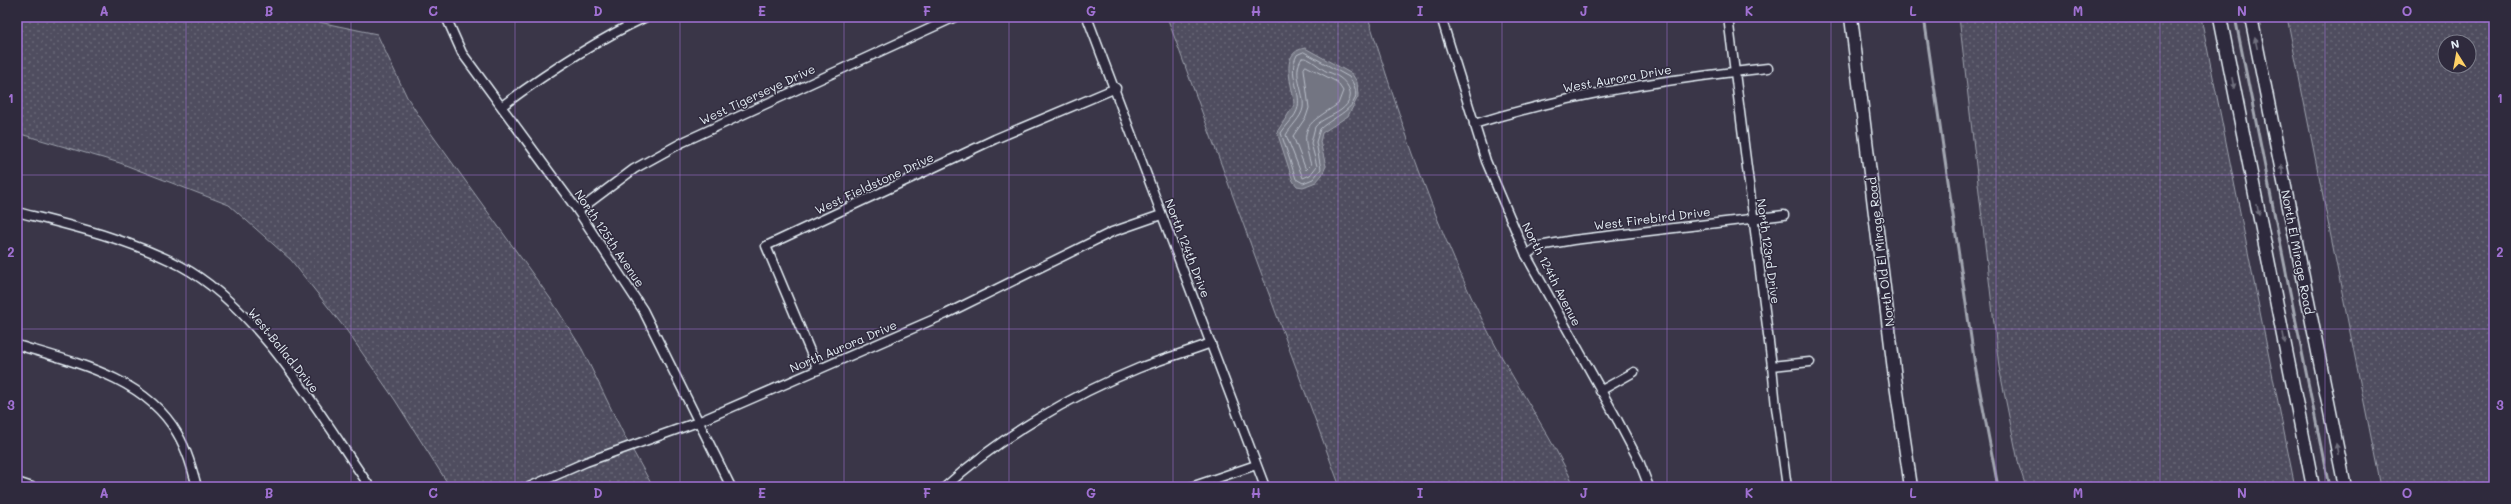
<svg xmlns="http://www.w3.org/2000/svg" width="2511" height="504" font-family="Mali,sans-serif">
<defs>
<pattern id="grass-dots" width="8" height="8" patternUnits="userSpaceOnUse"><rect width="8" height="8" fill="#504e5f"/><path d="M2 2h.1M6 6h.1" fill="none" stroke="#696877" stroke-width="1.8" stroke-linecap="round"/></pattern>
</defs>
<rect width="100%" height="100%" fill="#3a3648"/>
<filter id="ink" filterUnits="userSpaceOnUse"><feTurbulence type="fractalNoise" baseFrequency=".025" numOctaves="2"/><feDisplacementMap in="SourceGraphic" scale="8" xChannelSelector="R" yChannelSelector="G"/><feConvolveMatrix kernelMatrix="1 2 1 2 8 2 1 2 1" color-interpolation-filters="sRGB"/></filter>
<g filter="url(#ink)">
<g fill="url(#grass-dots)" stroke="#9ca0ac" fill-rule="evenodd">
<path d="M 17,17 L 307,17 L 319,22 L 377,34 L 407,97 L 425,125 L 550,298 L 582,349 L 623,433 L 653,487 L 450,487 L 395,400 L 347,331 L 291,260 L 229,205 L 120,163 L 17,133 Z"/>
<path d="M 1167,17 L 1368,17 C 1403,129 1438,235 1492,339 C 1518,389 1551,436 1575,487 L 1340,487 Z"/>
<path d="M 1959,17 L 2201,17 L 2295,487 L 2026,487 L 2019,466 L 1999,367 Z"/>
<path d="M 2287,17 L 2494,17 L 2494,487 L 2381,487 ZM 2445,42 L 2469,42 L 2469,66 L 2445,66 Z"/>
</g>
<path fill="#737482" stroke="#a2a6b1" d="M 1305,48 L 1352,74 L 1357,82 L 1358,97 L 1348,116 L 1322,133 L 1320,142 L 1326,166 L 1322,175 L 1316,182 L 1303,187 L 1297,186 L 1293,181 L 1277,132 L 1294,105 C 1294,87 1277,53 1305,48 Z"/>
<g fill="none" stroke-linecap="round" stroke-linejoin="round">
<g stroke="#b9bfc9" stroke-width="1">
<path d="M 1304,52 L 1349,77 C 1371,106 1334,115 1320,129 L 1316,142 L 1321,169 L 1313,179 L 1303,183 L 1296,179 L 1281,133 C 1286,125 1296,117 1298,107 C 1301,89 1287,74 1297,55 Z"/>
<path d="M 1302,58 C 1309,56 1320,69 1328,72 C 1345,77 1361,95 1341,110 C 1333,116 1321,119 1315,127 L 1311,143 L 1317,166 L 1310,175 L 1303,178 L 1286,135 C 1291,126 1301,118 1303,108 C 1305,91 1291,74 1302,58 Z"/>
<path d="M 1306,66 L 1337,82 L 1343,91 L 1338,104 C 1307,125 1299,125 1311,165 L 1306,170 L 1293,136 L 1306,117 L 1309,108 L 1304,69 Z"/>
</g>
<g stroke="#a2a6b1" stroke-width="3">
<path d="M 1924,17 L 1975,365 L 1998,487"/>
<path d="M 2235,17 L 2329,487"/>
</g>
<defs>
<g id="street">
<path d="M 446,17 L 462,53 L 578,211 L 643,310 L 731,487"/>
<path d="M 1087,17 L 1265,487"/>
<path d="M 1441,17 L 1486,161 L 1526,255 L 1618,421 L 1639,461 L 1649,487"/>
<path d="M 1728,17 L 1772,366 L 1776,407 L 1787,487"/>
<path d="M 502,106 C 548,72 595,41 646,17"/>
<path d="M 1474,124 C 1570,94 1668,79 1768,68"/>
<path d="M 578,211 L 634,169 L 683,142 L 955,17"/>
<path d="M 17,212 C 72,226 130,239 181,266 C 259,308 320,415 370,487"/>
<path d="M 1526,255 L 1539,246 L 1573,240 L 1784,215"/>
<path d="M 17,345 C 73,362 145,377 177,433 C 187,450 192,468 197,487"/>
<path d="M 1772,366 L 1810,362"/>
<path d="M 818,370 L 766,246 L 995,139 L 1116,88"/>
<path d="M 1600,391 L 1634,372"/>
<path d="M 17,482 L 32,487"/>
<path d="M 529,487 L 586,462 L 698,422 L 946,314 L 1112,232 L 1161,215"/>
<path d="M 945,487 C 1000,437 1070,396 1139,368 C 1162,359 1187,352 1211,343"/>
<path d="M 1191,487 L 1256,465"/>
</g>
<g id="secondary">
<path d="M 1851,17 L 1895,378 L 1911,487"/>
<path d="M 2220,17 L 2313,487"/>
<path d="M 2251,17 L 2345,487"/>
</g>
</defs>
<use href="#street" stroke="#e8f1f8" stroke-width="11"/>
<use href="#secondary" stroke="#e8f1f8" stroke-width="15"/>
<use href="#street" stroke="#2f2a3d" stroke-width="8"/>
<use href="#secondary" stroke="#2f2a3d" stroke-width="12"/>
</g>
<defs><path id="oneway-solid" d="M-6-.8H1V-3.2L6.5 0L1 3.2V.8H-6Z"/></defs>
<g fill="#70707e">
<use href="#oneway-solid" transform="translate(2256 43) rotate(-102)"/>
<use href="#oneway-solid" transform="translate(2233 83) rotate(79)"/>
<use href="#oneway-solid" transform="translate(2282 170) rotate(-101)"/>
<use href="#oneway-solid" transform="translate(2258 210) rotate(79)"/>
<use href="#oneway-solid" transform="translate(2284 338) rotate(79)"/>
<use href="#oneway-solid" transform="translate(2337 449) rotate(-101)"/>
</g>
</g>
<path fill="none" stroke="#a171d3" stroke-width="1" stroke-opacity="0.55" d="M 186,17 L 186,487M 351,17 L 351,487M 515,17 L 515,487M 680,17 L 680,487M 844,17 L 844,487M 1009,17 L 1009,487M 1173,17 L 1173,487M 1338,17 L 1338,487M 1502,17 L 1502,487M 1667,17 L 1667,487M 1831,17 L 1831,487M 1996,17 L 1996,487M 2160,17 L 2160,487M 2325,17 L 2325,487M 17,175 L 2494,175M 17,329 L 2494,329"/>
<g text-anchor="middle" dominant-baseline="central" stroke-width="3" stroke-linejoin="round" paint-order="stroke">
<g font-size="12" fill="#e8f1f8" stroke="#2f2a3d">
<text transform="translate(1617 78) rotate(-10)">West Aurora Drive</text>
<text transform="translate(757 94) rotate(-25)">West Tigerseye Drive</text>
<text transform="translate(874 183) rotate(-25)">West Fieldstone Drive</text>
<text transform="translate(1652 218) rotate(-7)">West Firebird Drive</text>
<text transform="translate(610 238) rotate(56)">North 125th Avenue</text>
<text transform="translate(1188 248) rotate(69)">North 124th Drive</text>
<text transform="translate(1769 251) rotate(82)">North 123rd Drive</text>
<text transform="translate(1880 252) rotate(-97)">North Old El Mirage Road</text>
<text transform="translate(2298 252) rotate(79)">North El Mirage Road</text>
<text transform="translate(1552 274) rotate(63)">North 124th Avenue</text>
<text transform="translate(843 346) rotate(-23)">North Aurora Drive</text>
<text transform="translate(284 350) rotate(51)">West Ballad Drive</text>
</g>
</g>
<rect width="2511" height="504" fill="none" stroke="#2f2a3d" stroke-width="44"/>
<g transform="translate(2457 54) rotate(349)"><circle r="19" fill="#2f2a3d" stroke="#797a88"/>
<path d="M0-3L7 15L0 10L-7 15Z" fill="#ffd166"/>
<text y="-6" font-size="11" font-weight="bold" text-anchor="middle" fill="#e8f1f8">N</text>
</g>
<rect x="22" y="22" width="2467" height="460" fill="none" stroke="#a171d3" stroke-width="1.5"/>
<g font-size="13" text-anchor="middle" font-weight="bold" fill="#a171d3">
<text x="104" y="16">A</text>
<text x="269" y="16">B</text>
<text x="433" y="16">C</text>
<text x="598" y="16">D</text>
<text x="762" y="16">E</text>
<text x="927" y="16">F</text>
<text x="1091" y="16">G</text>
<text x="1256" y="16">H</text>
<text x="1420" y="16">I</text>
<text x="1584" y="16">J</text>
<text x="1749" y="16">K</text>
<text x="1913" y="16">L</text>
<text x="2078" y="16">M</text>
<text x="2242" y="16">N</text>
<text x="2407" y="16">O</text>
<text x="11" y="103">1</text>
<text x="2500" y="103">1</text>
<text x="11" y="257">2</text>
<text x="2500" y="257">2</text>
<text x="11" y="410">3</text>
<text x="2500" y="410">3</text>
<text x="104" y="498">A</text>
<text x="269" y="498">B</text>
<text x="433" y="498">C</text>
<text x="598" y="498">D</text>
<text x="762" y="498">E</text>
<text x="927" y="498">F</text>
<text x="1091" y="498">G</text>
<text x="1256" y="498">H</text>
<text x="1420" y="498">I</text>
<text x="1584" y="498">J</text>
<text x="1749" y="498">K</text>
<text x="1913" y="498">L</text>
<text x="2078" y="498">M</text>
<text x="2242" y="498">N</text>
<text x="2407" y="498">O</text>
</g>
</svg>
